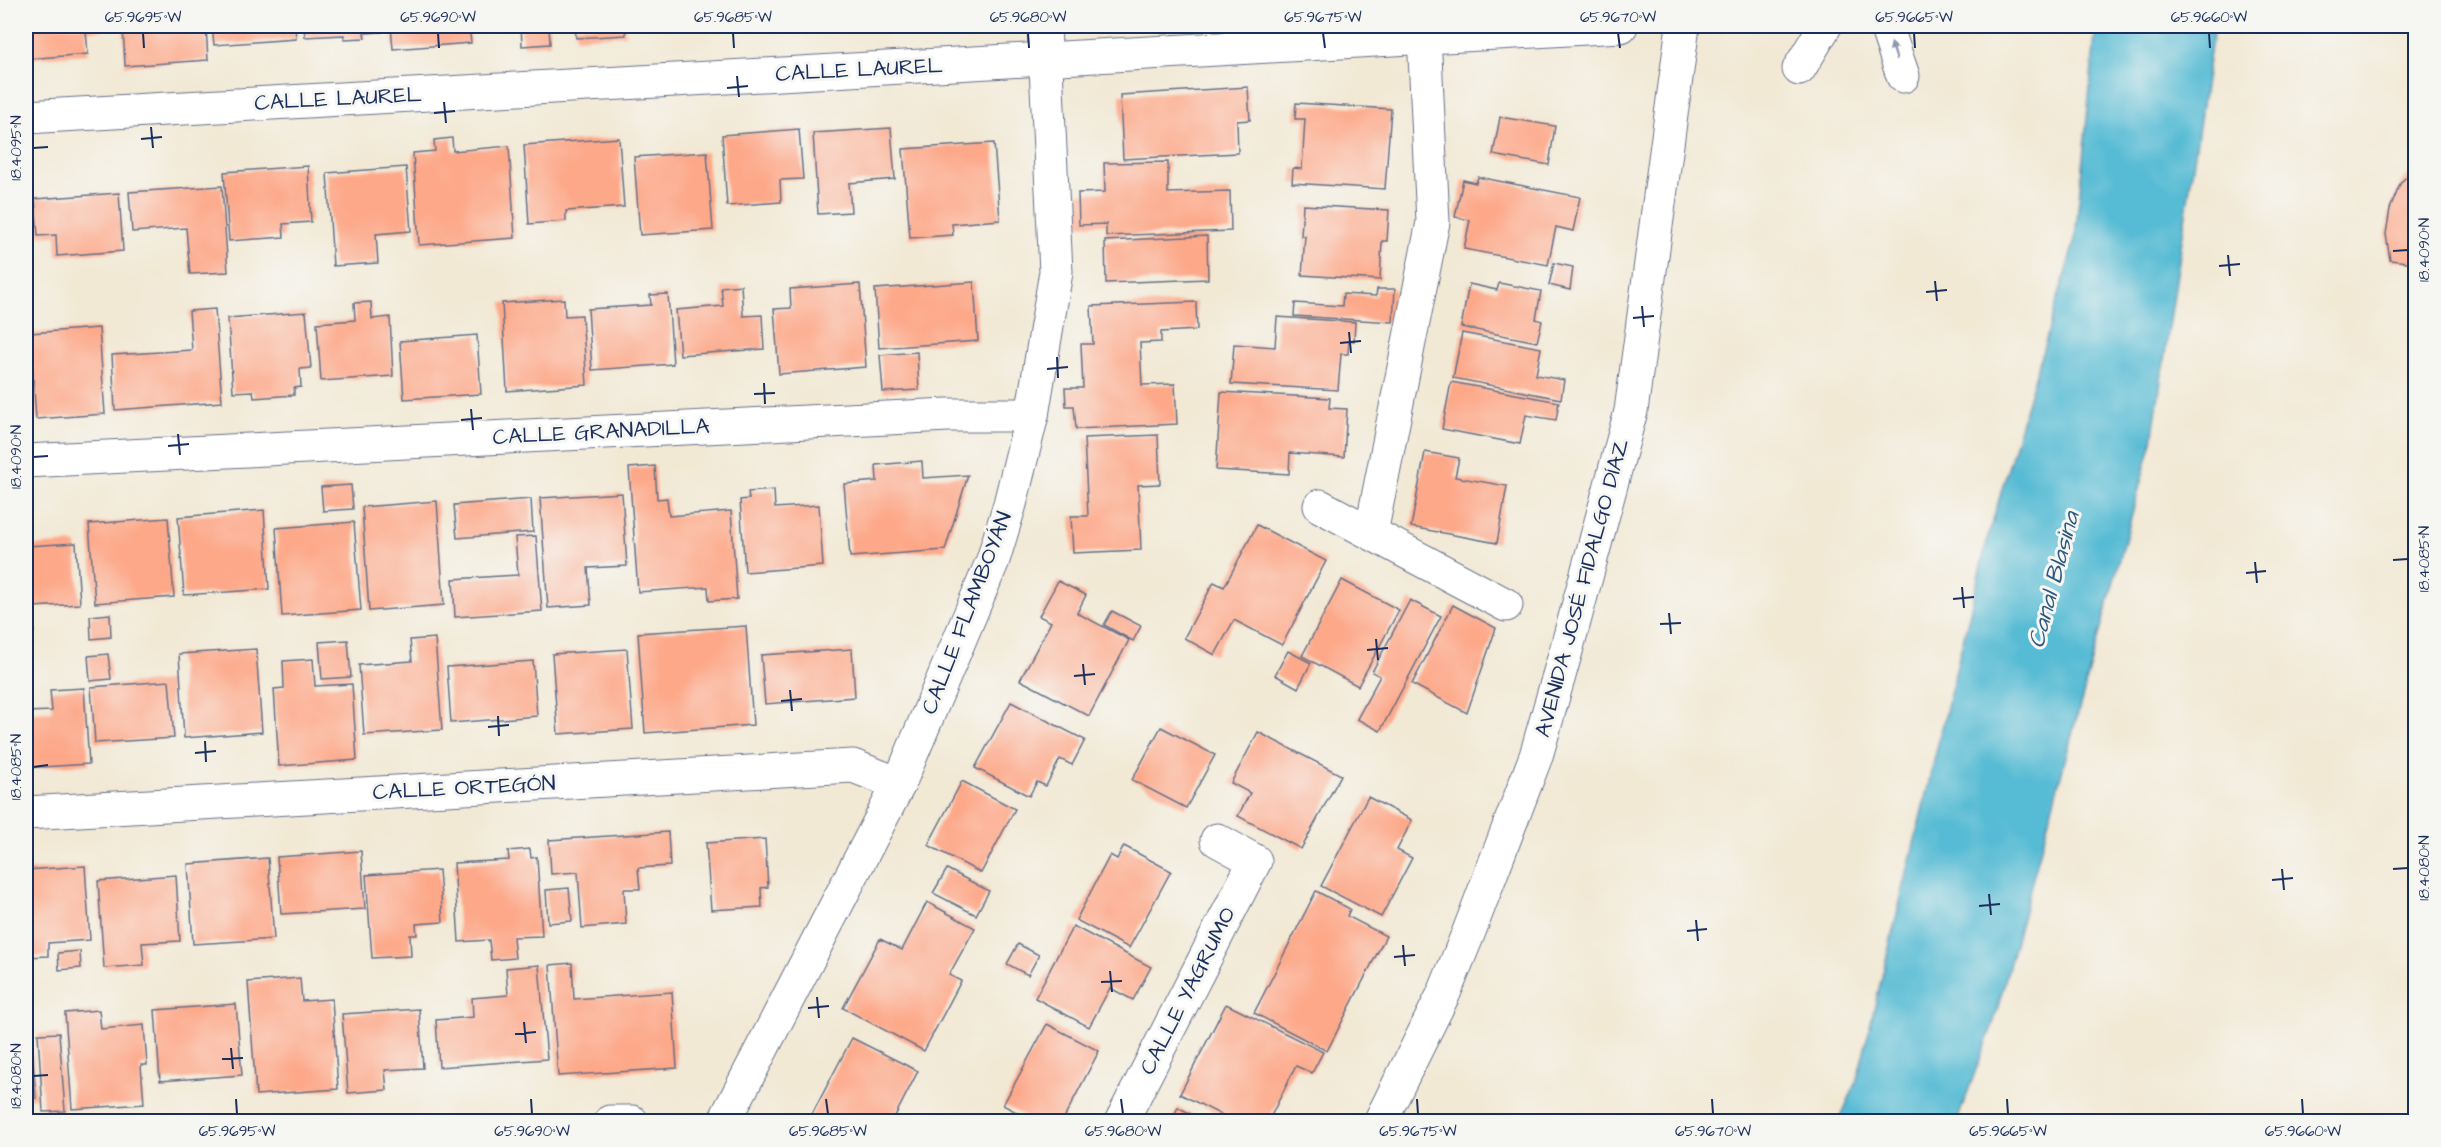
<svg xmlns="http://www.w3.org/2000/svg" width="2441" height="1147" font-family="'Architects Daughter',sans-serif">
<rect width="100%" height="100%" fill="#f6f6f2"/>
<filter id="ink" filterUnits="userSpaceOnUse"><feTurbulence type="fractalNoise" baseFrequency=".0167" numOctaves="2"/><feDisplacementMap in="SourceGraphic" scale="12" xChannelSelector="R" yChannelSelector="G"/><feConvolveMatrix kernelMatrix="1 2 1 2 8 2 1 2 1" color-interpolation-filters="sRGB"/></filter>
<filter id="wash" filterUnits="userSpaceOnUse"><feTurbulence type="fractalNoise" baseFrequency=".008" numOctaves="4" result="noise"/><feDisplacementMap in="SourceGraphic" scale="24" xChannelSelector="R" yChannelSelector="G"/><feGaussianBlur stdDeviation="1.35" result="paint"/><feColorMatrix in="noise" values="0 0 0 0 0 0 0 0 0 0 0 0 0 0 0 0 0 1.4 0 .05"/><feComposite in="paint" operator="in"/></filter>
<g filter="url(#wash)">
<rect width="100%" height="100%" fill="#f2e9d5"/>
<path fill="#56bbd4" stroke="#387599" stroke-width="1.5" d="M 2096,26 L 2214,26 L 2152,441 L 1994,1021 L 1957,1121 L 1839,1121 L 1857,1080 L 1988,537 L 2075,240 Z"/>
<g id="blocks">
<g fill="#fda889">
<path d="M 26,26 L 103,26 L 103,30 L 86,31 L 88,54 L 26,59 Z"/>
<path d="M 123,26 L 206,26 L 208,60 L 125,66 Z"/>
<path d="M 212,26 L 295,26 L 296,39 L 214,45 Z"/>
<path d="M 304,26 L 382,26 L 382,32 L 364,33 L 365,38 L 344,39 L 344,35 L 305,37 Z"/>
<path d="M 391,26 L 469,26 L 471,43 L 393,49 Z"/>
<path d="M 521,26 L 549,26 L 550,44 L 522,46 Z"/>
<path d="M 575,26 L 625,26 L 626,35 L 576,38 Z"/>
<path d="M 706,26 L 760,26 L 760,27 L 707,31 Z"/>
<path d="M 1248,87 L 1250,120 L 1237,121 L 1238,153 L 1123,159 L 1120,95 Z"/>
<path d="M 1296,103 L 1391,109 L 1385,189 L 1292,183 L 1293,168 L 1302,169 L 1305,119 L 1295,119 Z"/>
<path d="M 1500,117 L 1555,126 L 1549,165 L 1493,155 Z"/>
<path d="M 891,128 L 895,179 L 849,183 L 851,212 L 818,214 L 813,133 Z"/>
<path d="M 799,129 L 803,179 L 780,180 L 781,202 L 727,206 L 722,135 Z"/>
<path d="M 452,138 L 453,151 L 509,146 L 515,238 L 419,245 L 413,153 L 435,151 L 434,140 Z"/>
<path d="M 619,138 L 624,207 L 566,211 L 566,221 L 529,224 L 524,145 Z"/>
<path d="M 994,143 L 1000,220 L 952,224 L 953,235 L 910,238 L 903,149 Z"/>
<path d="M 707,152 L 713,230 L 640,235 L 634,157 Z"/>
<path d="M 1168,162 L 1168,193 L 1230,191 L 1231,231 L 1106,236 L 1106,224 L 1079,225 L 1078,193 L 1105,192 L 1104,163 Z"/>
<path d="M 308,166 L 311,222 L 283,224 L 284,237 L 229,241 L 224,172 Z"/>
<path d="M 406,167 L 411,231 L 376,234 L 378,263 L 333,266 L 327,173 Z"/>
<path d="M 2416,168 L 2416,263 L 2390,260 L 2386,234 L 2390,209 L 2401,182 Z"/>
<path d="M 1478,177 L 1580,197 L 1573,231 L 1556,227 L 1548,265 L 1464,249 L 1470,220 L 1455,217 L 1463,180 L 1476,183 Z"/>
<path d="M 222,186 L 228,272 L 190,274 L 186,228 L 132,232 L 129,192 Z"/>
<path d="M 119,193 L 123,251 L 57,256 L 56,235 L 38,236 L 35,199 Z"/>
<path d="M 1303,205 L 1389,210 L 1387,241 L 1382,241 L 1380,280 L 1302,275 L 1305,236 L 1301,236 Z"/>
<path d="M 1207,236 L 1208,279 L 1106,283 L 1105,241 Z"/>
<path d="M 1554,263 L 1573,267 L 1570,290 L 1549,285 Z"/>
<path d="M 974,282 L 978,341 L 879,348 L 875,289 Z"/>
<path d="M 1499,283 L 1541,291 L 1536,319 L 1542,321 L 1537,342 L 1461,327 L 1469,284 L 1497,290 Z"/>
<path d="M 860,284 L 866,367 L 779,374 L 774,309 L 791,308 L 790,289 Z"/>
<path d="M 741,285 L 743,316 L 762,315 L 764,349 L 680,355 L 676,310 L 723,306 L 721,287 Z"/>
<path d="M 1377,289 L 1395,289 L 1393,322 L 1294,316 L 1295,303 L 1342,306 L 1343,294 L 1376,296 Z"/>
<path d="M 668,294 L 673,364 L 592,370 L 588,309 L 651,305 L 650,295 Z"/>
<path d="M 564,299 L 565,316 L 582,315 L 587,385 L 507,391 L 502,303 Z"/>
<path d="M 371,302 L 372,319 L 390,317 L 393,376 L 321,381 L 317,323 L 355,320 L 354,303 Z"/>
<path d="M 1196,302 L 1197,330 L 1161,332 L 1161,342 L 1140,343 L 1142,385 L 1175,384 L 1177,424 L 1076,429 L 1074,406 L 1066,406 L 1065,388 L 1083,388 L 1081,344 L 1093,344 L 1091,306 Z"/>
<path d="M 215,309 L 222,402 L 115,410 L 112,355 L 192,350 L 189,311 Z"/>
<path d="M 306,312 L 311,368 L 300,369 L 301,387 L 294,388 L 294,395 L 254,398 L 253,391 L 233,392 L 228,318 Z"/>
<path d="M 1277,317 L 1355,322 L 1354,341 L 1349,340 L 1348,354 L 1341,354 L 1338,390 L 1231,384 L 1234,344 L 1275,347 Z"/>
<path d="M 99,328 L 105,414 L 36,419 L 30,333 Z"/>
<path d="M 1462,333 L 1541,348 L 1536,375 L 1564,380 L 1561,399 L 1453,378 Z"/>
<path d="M 477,335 L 481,394 L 404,399 L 400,341 Z"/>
<path d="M 917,352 L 919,390 L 883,392 L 880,355 Z"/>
<path d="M 1451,382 L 1559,402 L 1556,420 L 1526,415 L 1520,444 L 1442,429 Z"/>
<path d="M 1221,392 L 1330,398 L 1329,408 L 1347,409 L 1344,457 L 1290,453 L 1289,474 L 1216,470 Z"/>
<path d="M 1158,435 L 1160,484 L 1138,485 L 1141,550 L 1073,553 L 1071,516 L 1088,516 L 1084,438 Z"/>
<path d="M 1425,452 L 1459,458 L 1455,477 L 1507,486 L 1497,543 L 1411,527 Z"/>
<path d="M 922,461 L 923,478 L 968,475 L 945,550 L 850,557 L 844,484 L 877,481 L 876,465 Z"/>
<path d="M 655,466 L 657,499 L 667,498 L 669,516 L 731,511 L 737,599 L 709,601 L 708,587 L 638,592 L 629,468 Z"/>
<path d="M 351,485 L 353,509 L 323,511 L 321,487 Z"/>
<path d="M 774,490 L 775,508 L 819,505 L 823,566 L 745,572 L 740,500 L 749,499 L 748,492 Z"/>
<path d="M 622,493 L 627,566 L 588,568 L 591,605 L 548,608 L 540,498 Z"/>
<path d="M 531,499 L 533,532 L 457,538 L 454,505 Z"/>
<path d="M 437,501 L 444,605 L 369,611 L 362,507 Z"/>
<path d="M 264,510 L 269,589 L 184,595 L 178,517 Z"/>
<path d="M 168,518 L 174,597 L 95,603 L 89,524 Z"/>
<path d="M 354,522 L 361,610 L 282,616 L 276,528 Z"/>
<path d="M 1257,525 L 1326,561 L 1282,645 L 1234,620 L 1215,655 L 1184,638 L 1214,582 L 1224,587 Z"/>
<path d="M 536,536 L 542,611 L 455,617 L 453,579 L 518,575 L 515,537 Z"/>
<path d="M 76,543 L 80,604 L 33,607 L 34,632 L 26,632 L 26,546 Z"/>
<path d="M 1342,580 L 1399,610 L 1358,686 L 1302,656 Z"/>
<path d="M 1058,581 L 1086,595 L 1077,613 L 1129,640 L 1089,716 L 1020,680 L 1051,622 L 1039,616 Z"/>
<path d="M 1410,600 L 1441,616 L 1380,731 L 1357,719 L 1380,676 L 1372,672 Z"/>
<path d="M 1453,605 L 1496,628 L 1467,713 L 1412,684 Z"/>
<path d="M 1112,611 L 1141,626 L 1133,641 L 1104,625 Z"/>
<path d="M 110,614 L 111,637 L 91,639 L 90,616 Z"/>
<path d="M 746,626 L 753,725 L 645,733 L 638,633 Z"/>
<path d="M 435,638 L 442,730 L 364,735 L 359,665 L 412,661 L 410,640 Z"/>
<path d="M 348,640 L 351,677 L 322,679 L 319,642 Z"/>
<path d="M 256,649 L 262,732 L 184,738 L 179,654 Z"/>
<path d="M 627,649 L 633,729 L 558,734 L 552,654 Z"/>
<path d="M 852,649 L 855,697 L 765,704 L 761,655 Z"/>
<path d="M 1288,651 L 1311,663 L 1298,688 L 1275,675 Z"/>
<path d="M 108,654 L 111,679 L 90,681 L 88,656 Z"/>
<path d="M 313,659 L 315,686 L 352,684 L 357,760 L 279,766 L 274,689 L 284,688 L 283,661 Z"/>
<path d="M 533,661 L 537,716 L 451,723 L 447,667 Z"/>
<path d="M 169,681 L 174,738 L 95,743 L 91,687 Z"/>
<path d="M 84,688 L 89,764 L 26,768 L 26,712 L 52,711 L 50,690 Z"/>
<path d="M 1011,702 L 1085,740 L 1072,765 L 1060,759 L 1046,786 L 1037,782 L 1029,796 L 975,768 Z"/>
<path d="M 1161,727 L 1215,755 L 1186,808 L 1132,780 Z"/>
<path d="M 1258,732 L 1341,775 L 1301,849 L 1238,816 L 1250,793 L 1231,783 Z"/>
<path d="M 962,781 L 1015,809 L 981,873 L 928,845 Z"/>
<path d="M 1368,797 L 1412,820 L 1397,850 L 1412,858 L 1381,917 L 1321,886 Z"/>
<path d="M 668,832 L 670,866 L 638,868 L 640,889 L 624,889 L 626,924 L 582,928 L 578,872 L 551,874 L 549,840 Z"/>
<path d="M 765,839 L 768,887 L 761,888 L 762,907 L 711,910 L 706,843 Z"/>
<path d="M 1124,846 L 1171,871 L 1129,948 L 1076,920 L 1110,855 L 1117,859 Z"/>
<path d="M 530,849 L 531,858 L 537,857 L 542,936 L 513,937 L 515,958 L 491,960 L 489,940 L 459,942 L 454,863 L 509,860 L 508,851 Z"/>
<path d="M 361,851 L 365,909 L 281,914 L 277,857 Z"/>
<path d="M 268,858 L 274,939 L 193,944 L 188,864 Z"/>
<path d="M 85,866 L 90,940 L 48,943 L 48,956 L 26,957 L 26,870 Z"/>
<path d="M 947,869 L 989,891 L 976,915 L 933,893 Z"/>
<path d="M 439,870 L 443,922 L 416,924 L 417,935 L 410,935 L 411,956 L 372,958 L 366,875 Z"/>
<path d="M 176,875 L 180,941 L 142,943 L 144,965 L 104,968 L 98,881 Z"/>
<path d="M 569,888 L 572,921 L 548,923 L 546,890 Z"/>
<path d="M 1316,891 L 1350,909 L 1347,916 L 1386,936 L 1327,1051 L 1254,1013 Z"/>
<path d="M 927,902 L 975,928 L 949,975 L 961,981 L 924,1051 L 843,1008 L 880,939 L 902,950 Z"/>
<path d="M 1073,926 L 1151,967 L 1133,1000 L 1110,988 L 1089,1027 L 1035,998 Z"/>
<path d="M 1018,944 L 1039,955 L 1028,975 L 1007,964 Z"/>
<path d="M 80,951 L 81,968 L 59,970 L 58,953 Z"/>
<path d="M 572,963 L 574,999 L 672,992 L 677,1068 L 558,1076 L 550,965 Z"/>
<path d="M 539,965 L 547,1059 L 439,1067 L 436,1020 L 473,1017 L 472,998 L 508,995 L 506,968 Z"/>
<path d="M 300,978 L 302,1001 L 332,999 L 338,1089 L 256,1095 L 248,982 Z"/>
<path d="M 236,1004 L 242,1075 L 160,1081 L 155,1010 Z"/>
<path d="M 1226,1004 L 1323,1052 L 1312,1073 L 1296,1066 L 1268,1122 L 1235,1122 L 1180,1094 Z"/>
<path d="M 419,1009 L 423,1068 L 385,1070 L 387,1090 L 348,1093 L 342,1014 Z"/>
<path d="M 99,1010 L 101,1029 L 144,1025 L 147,1065 L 141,1065 L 144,1104 L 72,1109 L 65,1013 Z"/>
<path d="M 1047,1024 L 1099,1051 L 1062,1122 L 1035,1122 L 1003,1105 Z"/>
<path d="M 59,1033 L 65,1111 L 43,1112 L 38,1034 Z"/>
<path d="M 852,1038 L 918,1071 L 892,1122 L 808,1122 Z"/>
<path d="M 26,1047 L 32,1047 L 36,1098 L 26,1099 Z"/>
<path d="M 1178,1107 L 1205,1122 L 1171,1122 Z"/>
</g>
</g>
</g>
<g filter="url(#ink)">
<use href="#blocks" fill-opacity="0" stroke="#667088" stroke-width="1.5"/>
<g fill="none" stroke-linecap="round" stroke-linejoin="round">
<defs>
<g id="minor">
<path d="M 1886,26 L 1903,76"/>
<path d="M 1799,69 L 1825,26"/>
<path d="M 26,117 L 1621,26"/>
<path d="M 26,461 L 948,415 L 1032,415"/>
<path d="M 1320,506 L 1506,605"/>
<path d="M 1371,533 L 1433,222 L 1424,35"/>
<path d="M 26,813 L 853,766 L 899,784"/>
<path d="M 610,1122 L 632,1122"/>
<path d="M 724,1122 L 899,784 L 993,560 L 1010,504 L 1032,415 L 1056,272 L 1044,26"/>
<path d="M 1121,1122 L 1255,861 L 1217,840"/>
<path d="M 1380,1122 L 1444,993 L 1468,934 L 1536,756 L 1566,651 L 1631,411 L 1683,26"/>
</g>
</defs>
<use href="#minor" stroke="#667088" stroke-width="35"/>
<use href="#minor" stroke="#fff" stroke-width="33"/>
</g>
<defs><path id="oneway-solid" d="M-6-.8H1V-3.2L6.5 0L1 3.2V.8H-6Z" transform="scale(1.5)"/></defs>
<use fill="#8d97ae" href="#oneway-solid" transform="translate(1894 51) rotate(-108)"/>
</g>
<path fill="none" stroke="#1b2f5e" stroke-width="2" d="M 143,33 L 144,48M 438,33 L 439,48M 733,33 L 734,48M 1028,33 L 1029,48M 1323,33 L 1325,48M 1618,33 L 1620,48M 1914,33 L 1915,48M 2209,33 L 2210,48M 737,76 L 739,97M 727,88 L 748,86M 444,102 L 446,123M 434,113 L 455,111M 151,127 L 153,148M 141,139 L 162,137M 33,148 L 48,147M 2393,251 L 2408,250M 2228,255 L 2230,276M 2219,266 L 2240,264M 1935,281 L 1937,301M 1926,292 L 1947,290M 1642,306 L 1644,327M 1633,318 L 1654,316M 1349,332 L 1351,353M 1340,343 L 1361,341M 1057,357 L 1058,378M 1047,369 L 1068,367M 764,383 L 765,404M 754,394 L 775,393M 471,409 L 473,430M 461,420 L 482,418M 178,434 L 180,455M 168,446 L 189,444M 33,457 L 48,456M 2393,560 L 2408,559M 2255,562 L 2257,583M 2246,573 L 2266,571M 1962,587 L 1964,608M 1953,599 L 1974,597M 1669,613 L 1671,634M 1660,624 L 1681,623M 1376,639 L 1378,660M 1367,650 L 1388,648M 1083,664 L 1085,685M 1074,676 L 1095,674M 790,690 L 792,711M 781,701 L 802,699M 498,716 L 499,736M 488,727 L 509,725M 205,741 L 206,762M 195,753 L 216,751M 33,767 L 48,765M 2282,869 L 2284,890M 2393,869 L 2408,868M 2272,880 L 2293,878M 1989,894 L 1991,915M 1979,906 L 2000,904M 1696,920 L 1698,941M 1687,931 L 1707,929M 1403,945 L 1405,966M 1394,957 L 1415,955M 1110,971 L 1112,992M 1101,982 L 1122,981M 817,997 L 819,1018M 808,1008 L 829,1006M 524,1022 L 526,1043M 515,1034 L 536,1032M 231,1048 L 233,1069M 222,1059 L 243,1058M 33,1076 L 48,1075M 236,1099 L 237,1114M 531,1099 L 532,1114M 826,1099 L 828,1114M 1121,1099 L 1123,1114M 1417,1099 L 1418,1114M 1712,1099 L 1713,1114M 2007,1099 L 2008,1114M 2302,1099 L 2303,1114"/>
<g text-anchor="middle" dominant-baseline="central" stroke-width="6" stroke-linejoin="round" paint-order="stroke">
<g font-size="22" fill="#1b2f5e" stroke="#f6f6f2">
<text transform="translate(859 70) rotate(-3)">CALLE LAUREL</text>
<text transform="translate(338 99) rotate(-3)">CALLE LAUREL</text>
<text transform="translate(601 432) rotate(-3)">CALLE GRANADILLA</text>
<text transform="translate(1582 588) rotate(-75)">AVENIDA JOSÉ FIDALGO DÍAZ</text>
<text transform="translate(967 613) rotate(-69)">CALLE FLAMBOYÁN</text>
<text transform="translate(464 788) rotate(-3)">CALLE ORTEGÓN</text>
<text transform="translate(1188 991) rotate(-63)">CALLE YAGRUMO</text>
</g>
<g font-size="24" font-style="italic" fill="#2d5981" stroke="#f6f6f2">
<text transform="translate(2054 580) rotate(-75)">Canal Blasina</text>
</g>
</g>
<rect width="2441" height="1147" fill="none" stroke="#f6f6f2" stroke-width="66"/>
<rect x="33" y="33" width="2375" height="1081" fill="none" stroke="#1b2f5e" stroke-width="2"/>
<g font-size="15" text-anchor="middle" fill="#1b2f5e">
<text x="143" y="22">65.9695°W</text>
<text x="438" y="22">65.9690°W</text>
<text x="733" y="22">65.9685°W</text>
<text x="1028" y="22">65.9680°W</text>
<text x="1323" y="22">65.9675°W</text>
<text x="1618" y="22">65.9670°W</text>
<text x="1914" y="22">65.9665°W</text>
<text x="2209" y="22">65.9660°W</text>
<text transform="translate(16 148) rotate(-90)" y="5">18.4095°N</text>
<text transform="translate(2424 250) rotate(-90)" y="5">18.4090°N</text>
<text transform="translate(16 457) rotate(-90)" y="5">18.4090°N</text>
<text transform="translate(2424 559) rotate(-90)" y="5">18.4085°N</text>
<text transform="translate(16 767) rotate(-90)" y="5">18.4085°N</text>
<text transform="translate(2424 868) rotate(-90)" y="5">18.4080°N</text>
<text transform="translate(16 1076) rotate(-90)" y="5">18.4080°N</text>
<text x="237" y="1136">65.9695°W</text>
<text x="532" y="1136">65.9690°W</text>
<text x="828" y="1136">65.9685°W</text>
<text x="1123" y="1136">65.9680°W</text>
<text x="1418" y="1136">65.9675°W</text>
<text x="1713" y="1136">65.9670°W</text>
<text x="2008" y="1136">65.9665°W</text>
<text x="2303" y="1136">65.9660°W</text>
</g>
</svg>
